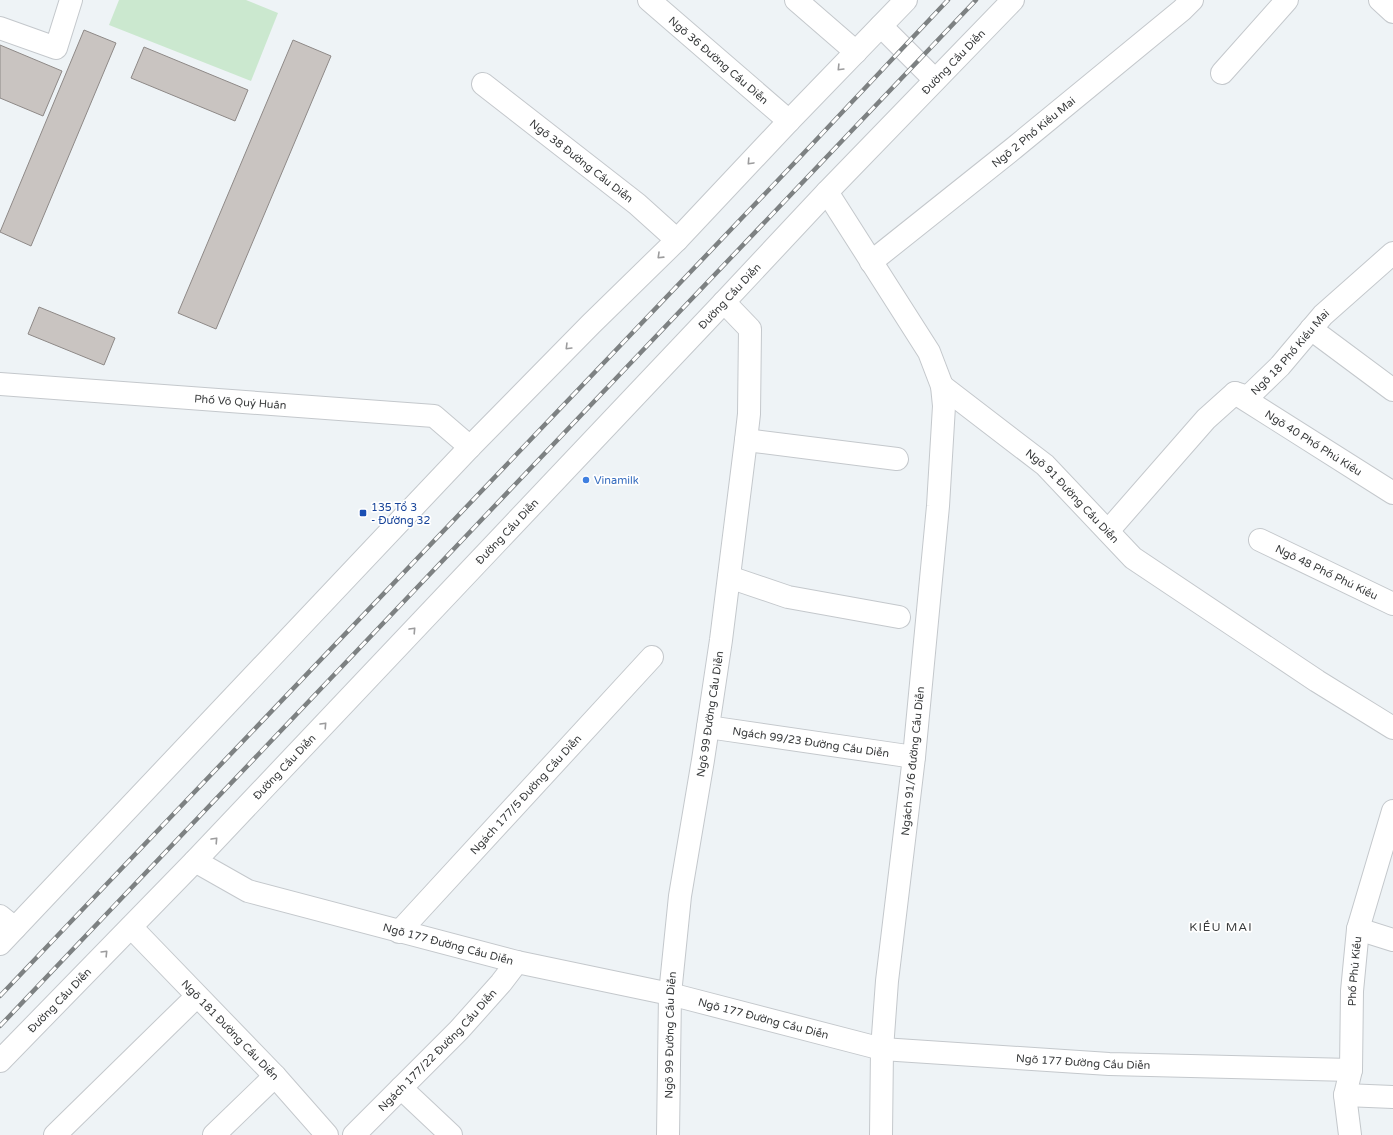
<svg xmlns="http://www.w3.org/2000/svg" width="1393" height="1135" font-family="'Varela Round',sans-serif">
<rect width="100%" height="100%" fill="#eef3f6"/>
<path fill="#cbe8cf" d="M 119,0 L 246,0 L 278,13 L 251,81 L 109,25 Z"/>
<g fill="#c9c4c1" stroke="#8e8987">
<path d="M 84,30 L 116,43 L 31,246 L 0,232 Z"/>
<path d="M 293,40 L 331,56 L 216,329 L 178,313 Z"/>
<path d="M 0,45 L 62,71 L 43,116 L 0,98 Z"/>
<path d="M 144,47 L 248,90 L 235,121 L 131,78 Z"/>
<path d="M 39,307 L 115,338 L 104,365 L 28,334 Z"/>
</g>
<g fill="none" stroke-linecap="round" stroke-linejoin="round">
<defs>
<g id="minor">
<path id="s1" d="M 649,0 L 789,121"/>
<path d="M 796,0 L 856,52"/>
<path d="M 1380,0 L 1393,12"/>
<path d="M 0,28 L 56,48 L 71,0"/>
<path d="M 1222,73 L 1287,0"/>
<path id="s2" d="M 483,84 L 637,204 L 677,240"/>
<path d="M 827,192 L 929,352 L 942,386 L 944,406 L 938,506 L 914,757 L 887,981 L 882,1049 L 881,1135"/>
<path id="s3" d="M 871,262 L 1014,148 L 1182,10 L 1192,0"/>
<path d="M 1311,329 L 1393,390"/>
<path id="s4" d="M 0,384 L 434,416 L 470,447"/>
<path id="s5" d="M 942,386 L 1045,465 L 1133,558 L 1317,681 L 1393,728"/>
<path id="s6" d="M 1235,393 L 1393,493"/>
<path d="M 746,440 L 897,459"/>
<path id="s7" d="M 1108,531 L 1206,419 L 1235,393 L 1248,397 L 1280,366 L 1323,315 L 1393,253"/>
<path id="s8" d="M 1260,540 L 1393,604"/>
<path d="M 729,577 L 788,597 L 899,617"/>
<path id="s9" d="M 708,727 L 914,757"/>
<path id="s10" d="M 195,861 L 248,891 L 517,962 L 670,994 L 882,1049 L 1109,1064 L 1351,1070"/>
<path d="M 0,916 L 15,928"/>
<path id="s11" d="M 131,927 L 275,1076 L 327,1135"/>
<path d="M 1358,929 L 1393,940"/>
<path id="s12" d="M 399,932 L 652,657"/>
<path d="M 401,1088 L 451,1135"/>
<path d="M 1345,1095 L 1393,1097"/>
<path d="M 55,1135 L 197,996"/>
<path d="M 214,1135 L 275,1076"/>
<path id="s13" d="M 354,1135 L 459,1030 L 501,983 L 517,962"/>
<path id="s14" d="M 668,1135 L 670,994 L 680,896 L 703,760 L 721,640 L 746,440 L 749,414 L 750,329 L 724,302"/>
<path id="s15" d="M 1350,1135 L 1345,1095 L 1351,1070 L 1352,991 L 1358,929 L 1393,811"/>
</g>
<g id="highway">
<path d="M 881,26 L 935,80"/>
<path d="M 0,944 L 470,447 L 591,324 L 677,240 L 789,121 L 906,0"/>
<path id="s16" d="M 0,1061 L 195,861 L 724,302 L 827,192 L 1013,0"/>
</g>
</defs>
<use href="#minor" stroke="#c4c8cc" stroke-width="24"/>
<use href="#highway" stroke="#c4c8cc" stroke-width="24"/>
<use href="#minor" stroke="#fff" stroke-width="22"/>
<use href="#highway" stroke="#fff" stroke-width="22"/>
<defs>
<g id="rail">
<path d="M 0,996 L 801,156 L 948,0"/>
<path d="M 0,1026 L 976,0"/>
</g>
</defs>
<use href="#rail" stroke="#7d8182" stroke-width="4.5"/>
<use href="#rail" stroke="#fff" stroke-width="3" stroke-dasharray="9" stroke-linecap="butt"/>
</g>
<defs><path id="oneway-chevron" d="M-2-3.5L2.5 0L-2 3.5" fill="none" stroke-width="1.6" stroke-linecap="round" stroke-linejoin="round"/></defs>
<g stroke="#9c9c9d">
<use href="#oneway-chevron" transform="translate(840 68) rotate(134)"/>
<use href="#oneway-chevron" transform="translate(750 162) rotate(133)"/>
<use href="#oneway-chevron" transform="translate(660 256) rotate(136)"/>
<use href="#oneway-chevron" transform="translate(568 347) rotate(135)"/>
<use href="#oneway-chevron" transform="translate(413 630) rotate(-47)"/>
<use href="#oneway-chevron" transform="translate(324 725) rotate(-47)"/>
<use href="#oneway-chevron" transform="translate(215 840) rotate(-47)"/>
<use href="#oneway-chevron" transform="translate(105 953) rotate(-46)"/>
</g>
<circle fill="#3f7fe0" stroke="#fff" stroke-width="1.5" cx="586" cy="480" r="4"/>
<rect fill="#1a4fb4" stroke="#fff" stroke-width="1.5" x="359" y="509" width="8" height="8" rx="2"/>
<g text-anchor="middle" dominant-baseline="central" stroke-width="3.5" stroke-linejoin="round" paint-order="stroke">
<g font-size="11" fill="#383a3b" stroke="#fff">
<text stroke="none"><textPath href="#s1" startOffset="92">Ngõ 36 Đường Cầu Diễn</textPath></text>
<text stroke="none"><textPath href="#s16" startOffset="1381">Đường Cầu Diễn</textPath></text>
<text stroke="none"><textPath href="#s3" startOffset="208">Ngõ 2 Phố Kiều Mai</textPath></text>
<text stroke="none"><textPath href="#s2" startOffset="125">Ngõ 38 Đường Cầu Diễn</textPath></text>
<text stroke="none"><textPath href="#s16" startOffset="1057">Đường Cầu Diễn</textPath></text>
<text stroke="none"><textPath href="#s7" startOffset="263">Ngõ 18 Phố Kiều Mai</textPath></text>
<text stroke="none"><textPath href="#s4" startOffset="241">Phố Võ Quý Huân</textPath></text>
<text stroke="none"><textPath href="#s6" startOffset="93">Ngõ 40 Phố Phú Kiều</textPath></text>
<text stroke="none"><textPath href="#s5" startOffset="171">Ngõ 91 Đường Cầu Diễn</textPath></text>
<text stroke="none"><textPath href="#s16" startOffset="733">Đường Cầu Diễn</textPath></text>
<text stroke="none"><textPath href="#s8" startOffset="74">Ngõ 48 Phố Phú Kiều</textPath></text>
<text stroke="none"><textPath href="#s14" startOffset="424">Ngõ 99 Đường Cầu Diễn</textPath></text>
<text stroke="none"><textPath href="#s9" startOffset="104">Ngách 99/23 Đường Cầu Diễn</textPath></text>
<text transform="translate(913 761) rotate(-84)">Ngách 91/6 đường Cầu Diễn</text>
<text stroke="none"><textPath href="#s16" startOffset="409">Đường Cầu Diễn</textPath></text>
<text stroke="none"><textPath href="#s12" startOffset="187">Ngách 177/5 Đường Cầu Diễn</textPath></text>
<text stroke="none"><textPath href="#s10" startOffset="268">Ngõ 177 Đường Cầu Diễn</textPath></text>
<text stroke="none"><textPath href="#s15" startOffset="165">Phố Phú Kiều</textPath></text>
<text stroke="none"><textPath href="#s16" startOffset="85">Đường Cầu Diễn</textPath></text>
<text stroke="none"><textPath href="#s10" startOffset="592">Ngõ 177 Đường Cầu Diễn</textPath></text>
<text stroke="none"><textPath href="#s11" startOffset="143">Ngõ 181 Đường Cầu Diễn</textPath></text>
<text stroke="none"><textPath href="#s14" startOffset="100">Ngõ 99 Đường Cầu Diễn</textPath></text>
<text stroke="none"><textPath href="#s13" startOffset="119">Ngách 177/22 Đường Cầu Diễn</textPath></text>
<text stroke="none"><textPath href="#s10" startOffset="916">Ngõ 177 Đường Cầu Diễn</textPath></text>
</g>
<g font-size="11" fill="#366cbe" stroke="#fff" text-anchor="start">
<text x="594" y="480">Vinamilk</text>
</g>
<g font-size="11" fill="#164399" stroke="#fff" text-anchor="start">
<text x="371" y="507">135 Tổ 3<tspan x="371" dy="13">- Đường 32</tspan></text>
</g>
<g font-size="12" letter-spacing="1" fill="#383a3b" stroke="#fff">
<text x="1221" y="927">KIỀU MAI</text>
</g>
</g>
</svg>
